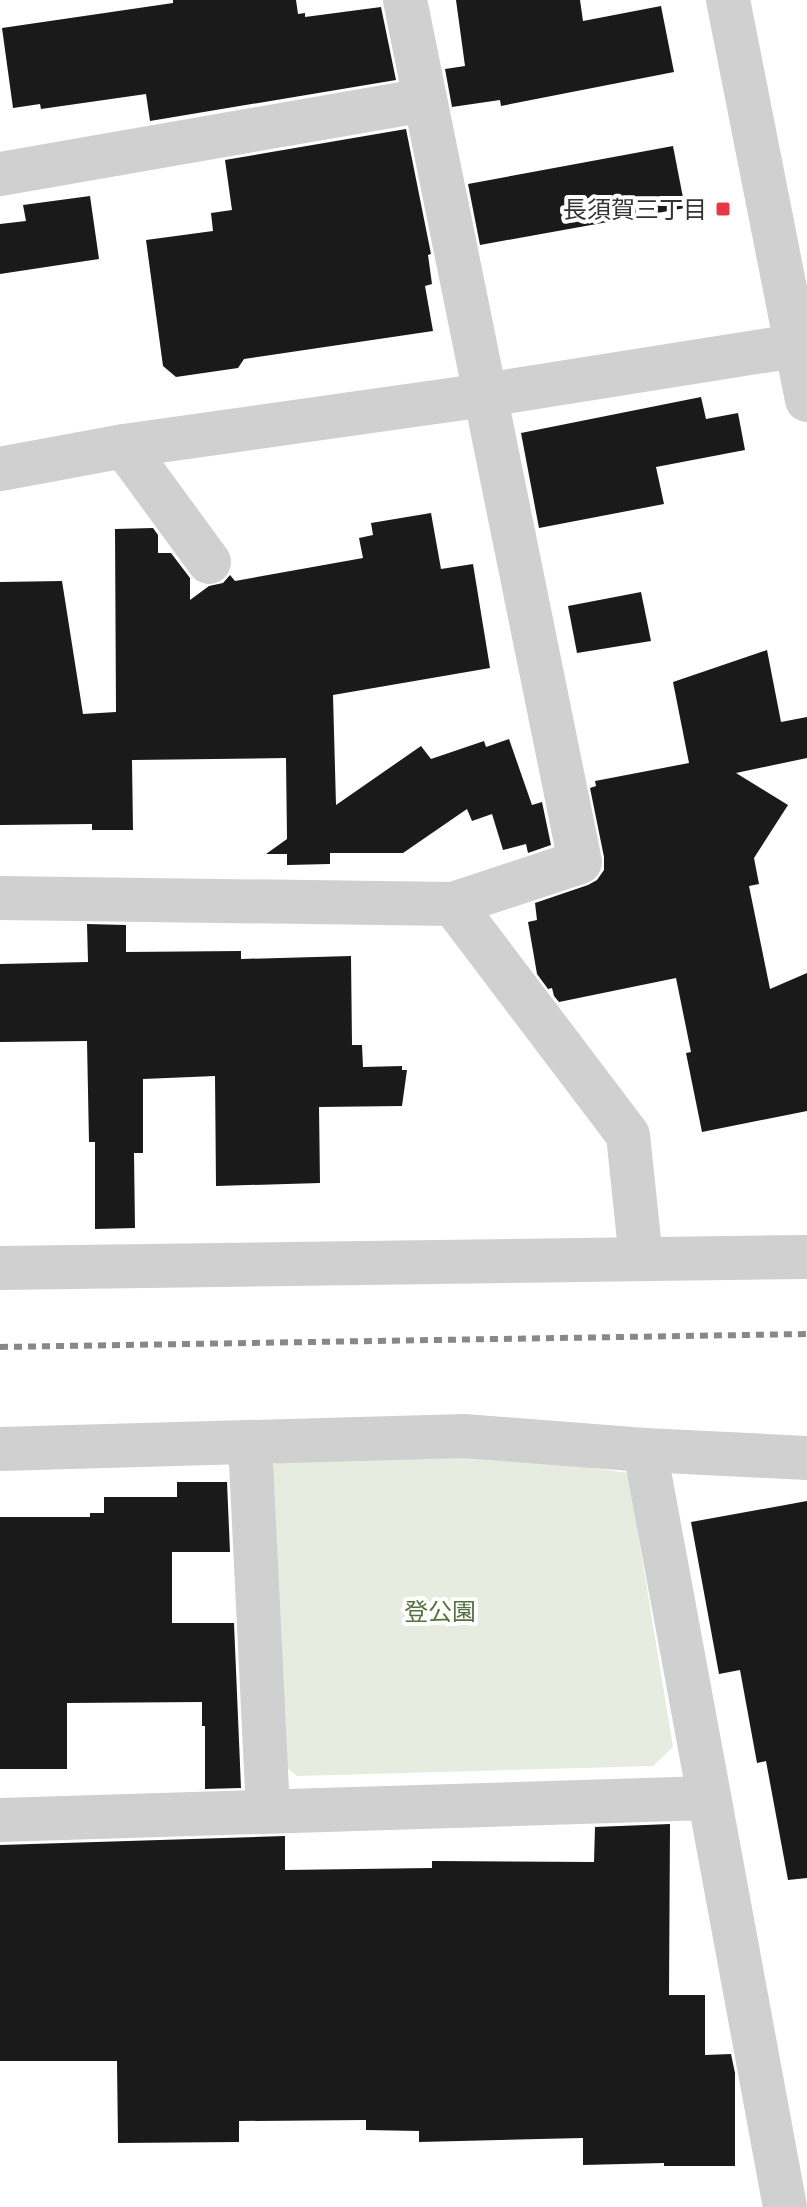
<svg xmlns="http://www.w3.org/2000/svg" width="807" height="2207" font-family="'Asap Condensed','Noto Sans JP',sans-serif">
<rect width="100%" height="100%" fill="#fff"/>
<path fill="#e6ecdf" d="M 460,1449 L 628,1473 L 673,1747 L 653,1766 L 297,1776 L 280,1762 L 267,1474 L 280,1457 Z"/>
<g fill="#1a1a1a">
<path d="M 173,0 L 296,0 L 298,14 L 305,13 L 305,17 L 381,7 L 396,80 L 150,121 L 146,94 L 41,109 L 40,104 L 13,108 L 2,28 L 173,3 Z"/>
<path d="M 456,0 L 580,0 L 583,21 L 661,6 L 674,72 L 501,106 L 500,100 L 452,107 L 445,69 L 465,66 Z"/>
<path d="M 406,129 L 431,254 L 428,255 L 432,284 L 425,286 L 433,331 L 244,359 L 238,368 L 176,377 L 163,366 L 146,240 L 213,231 L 211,213 L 232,210 L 225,160 Z"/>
<path d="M 673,146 L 685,208 L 480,245 L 468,184 Z"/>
<path d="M 90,196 L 99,259 L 0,274 L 0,224 L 26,221 L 23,205 Z"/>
<path d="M 701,397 L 706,419 L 738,413 L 745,450 L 656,467 L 664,504 L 539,528 L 521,433 Z"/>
<path d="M 431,513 L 441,569 L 473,564 L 490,668 L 333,695 L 336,805 L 421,746 L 431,759 L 484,741 L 486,747 L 509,739 L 532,805 L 542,802 L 551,845 L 528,853 L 526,844 L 503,850 L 492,814 L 472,821 L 467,809 L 403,853 L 330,853 L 330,864 L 287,865 L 287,854 L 266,854 L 287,839 L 286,758 L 132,760 L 133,830 L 92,830 L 92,824 L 0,825 L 0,582 L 62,581 L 83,714 L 116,712 L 115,529 L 153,528 L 158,535 L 158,553 L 171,553 L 190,578 L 190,600 L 209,586 L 223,583 L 230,575 L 235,581 L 363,558 L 359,538 L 373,535 L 371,523 Z"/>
<path d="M 641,592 L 651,641 L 577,653 L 568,606 Z"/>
<path d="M 767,650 L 781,722 L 807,717 L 807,758 L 736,773 L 788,805 L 754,858 L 759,884 L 749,886 L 770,989 L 807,973 L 807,1111 L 702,1132 L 686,1053 L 691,1052 L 676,978 L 559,1002 L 554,996 L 552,988 L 548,989 L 537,974 L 528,922 L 537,920 L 535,903 L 588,885 L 597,880 L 604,870 L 604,857 L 590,788 L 596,786 L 595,781 L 689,763 L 673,682 Z"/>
<path d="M 87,924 L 126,925 L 126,952 L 241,951 L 241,959 L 351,956 L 352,1045 L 362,1045 L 363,1067 L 402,1066 L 402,1070 L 407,1070 L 402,1106 L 319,1107 L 320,1183 L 216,1186 L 215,1076 L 143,1079 L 143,1153 L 134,1153 L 135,1228 L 95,1229 L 95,1142 L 89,1142 L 87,1041 L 0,1042 L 0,964 L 88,962 Z"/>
<path d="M 177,1482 L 227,1482 L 230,1552 L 172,1552 L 172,1623 L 234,1623 L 241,1788 L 205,1789 L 205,1726 L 202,1726 L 202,1702 L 67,1703 L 67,1769 L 0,1769 L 0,1517 L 90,1517 L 90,1513 L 104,1513 L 104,1497 L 177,1497 Z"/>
<path d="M 807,1501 L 807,1878 L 788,1880 L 766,1761 L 757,1763 L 740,1670 L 719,1674 L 691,1522 Z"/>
<path d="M 670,1824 L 669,1995 L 705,1995 L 705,2055 L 731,2054 L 735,2073 L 735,2166 L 664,2166 L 664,2163 L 583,2165 L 583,2138 L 419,2142 L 419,2131 L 366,2130 L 366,2120 L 239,2121 L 239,2142 L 118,2143 L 117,2061 L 0,2061 L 0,1845 L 285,1836 L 285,1870 L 432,1868 L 432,1861 L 594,1862 L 595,1827 Z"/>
</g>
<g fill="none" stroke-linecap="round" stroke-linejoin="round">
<g stroke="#d0d0d0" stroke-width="44">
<path d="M 728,0 L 807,400"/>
<path d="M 0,174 L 425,100"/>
<path d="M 124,446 L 209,562"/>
<path d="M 0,469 L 124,446 L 485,395 L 807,344"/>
<path d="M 0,898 L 453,904 L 580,862 L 405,0"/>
<path d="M 453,904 L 628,1135 L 641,1259"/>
<path d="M 0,1268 L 807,1257"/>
<path d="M 250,1442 L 268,1811"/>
<path d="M 0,1449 L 464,1436 L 645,1450 L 807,1458"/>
<path d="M 645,1450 L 785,2207"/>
<path d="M 0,1820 L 709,1798"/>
</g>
<path stroke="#888" stroke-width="6" stroke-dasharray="8 6" stroke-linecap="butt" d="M 0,1347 L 807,1334"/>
</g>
<rect fill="#e63946" stroke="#fff" stroke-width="3" x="715" y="201" width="16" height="16" rx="4"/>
<g text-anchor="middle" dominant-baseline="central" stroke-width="8" stroke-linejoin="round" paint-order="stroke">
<g font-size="24" fill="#333" stroke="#fff" text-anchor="end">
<text x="707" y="209">長須賀三丁目</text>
</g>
<g font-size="24" fill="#56703f" stroke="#fff">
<text x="440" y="1611">登公園</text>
</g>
</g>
</svg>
